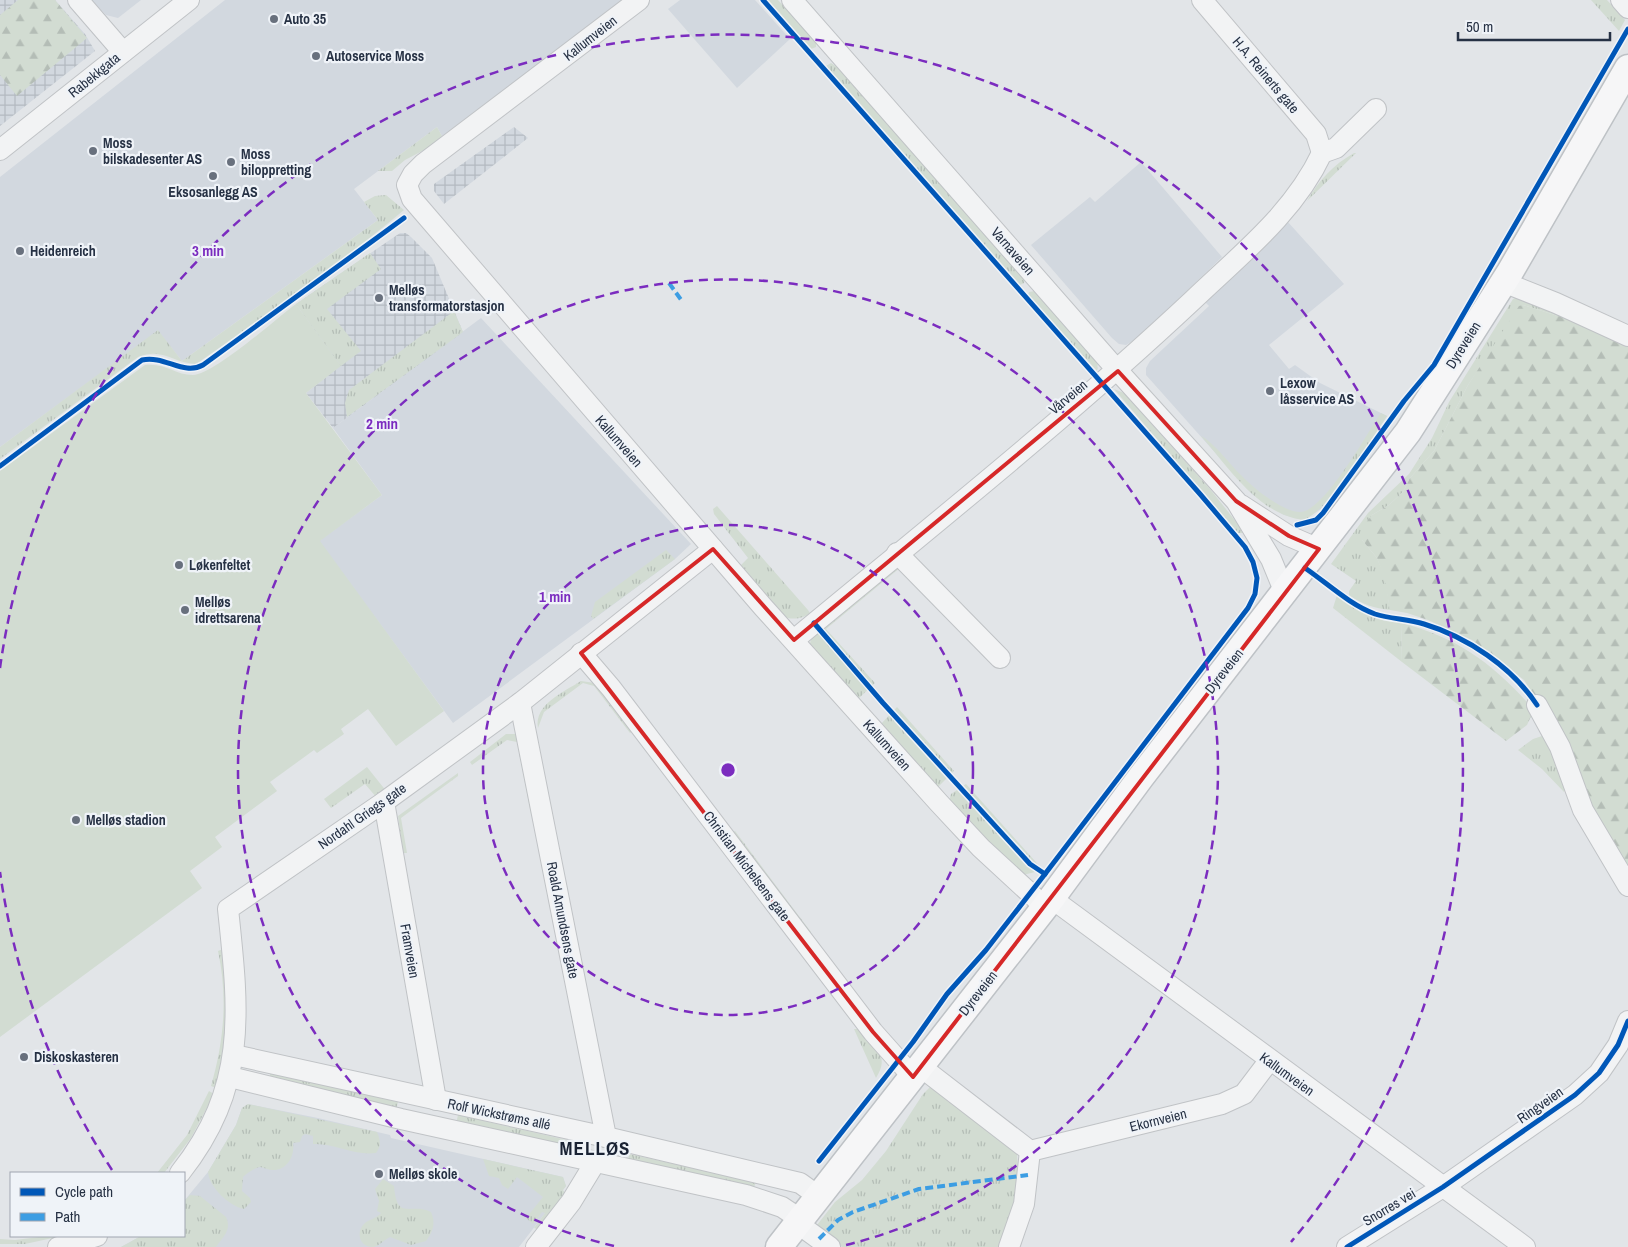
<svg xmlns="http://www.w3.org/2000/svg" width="1628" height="1247" font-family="'Archivo Narrow',sans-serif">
<defs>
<pattern id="industrial-grid" width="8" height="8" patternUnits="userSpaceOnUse" patternTransform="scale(1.25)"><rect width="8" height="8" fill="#d2d8df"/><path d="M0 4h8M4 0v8" fill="none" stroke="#b4bac1"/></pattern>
<pattern id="grass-tufts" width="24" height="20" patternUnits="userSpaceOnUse" patternTransform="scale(1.25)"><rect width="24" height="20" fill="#d2dcd2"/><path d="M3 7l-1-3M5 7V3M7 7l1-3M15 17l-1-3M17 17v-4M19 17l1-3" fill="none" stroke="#b4bdb6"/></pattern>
<pattern id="forest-firs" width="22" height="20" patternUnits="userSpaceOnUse" patternTransform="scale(1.25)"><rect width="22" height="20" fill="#d2dcd2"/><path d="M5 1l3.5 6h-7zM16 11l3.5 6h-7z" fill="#b4bdb6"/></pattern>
</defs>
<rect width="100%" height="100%" fill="#e2e5e8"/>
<g fill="#d2d8df">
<path d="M 91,0 L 141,0 L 118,18 L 106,15 Z"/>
<path d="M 225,0 L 624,0 L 442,136 L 437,127 L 354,189 L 378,220 L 182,361 L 158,331 L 0,447 L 0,177 Z"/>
<path d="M 680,0 L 755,0 L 790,39 L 737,88 L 668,9 Z"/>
<path d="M 1141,162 L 1222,257 L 1139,337 L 1126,345 L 1119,344 L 1112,338 L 1031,245 L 1090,197 L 1095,202 Z"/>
<path d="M 1287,221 L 1344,284 L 1269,345 L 1289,369 L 1295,365 L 1320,383 L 1387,416 L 1321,509 L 1304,520 L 1284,515 L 1252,494 L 1146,375 L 1146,368 L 1150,361 L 1209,306 L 1205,302 Z"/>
<path d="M 481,318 L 691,544 L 675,559 L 453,723 L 319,541 L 382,495 L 333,428 Z"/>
<path d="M 248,1104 L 318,1118 L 390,1135 L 391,1138 L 563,1177 L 566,1186 L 519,1247 L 121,1247 L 141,1236 L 184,1236 L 184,1201 L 208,1172 L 236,1125 L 242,1108 Z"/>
</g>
<g fill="url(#industrial-grid)">
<path d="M 0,0 L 55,0 L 85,34 L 95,51 L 0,126 Z"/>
<path d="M 514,127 L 528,138 L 444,204 L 434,191 L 434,184 Z"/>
<path d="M 400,233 L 406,233 L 411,237 L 432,258 L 463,332 L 333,428 L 306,393 L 340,366 L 296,304 Z"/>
</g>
<g fill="url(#grass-tufts)">
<path d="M 767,0 L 778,0 L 816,42 L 816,47 L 811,49 Z"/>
<path d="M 1591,0 L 1607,0 L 1625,20 L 1619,31 Z"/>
<path d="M 831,63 L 837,67 L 1025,278 L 1024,283 L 1020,285 L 826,66 Z"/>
<path d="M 437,127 L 442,136 L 430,147 L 405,160 L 392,171 L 378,171 Z"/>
<path d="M 1354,153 L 1356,153 L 1307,201 C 1319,180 1333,165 1354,153 Z"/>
<path d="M 386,195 L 404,210 C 338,265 267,315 196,364 C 172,363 163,347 138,357 L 0,459 L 0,447 L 158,330 L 182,361 L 378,220 L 364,202 L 375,196 Z"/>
<path d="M 370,253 L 381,269 L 327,309 L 361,351 L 341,366 L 296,304 Z"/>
<path d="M 1035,291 L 1098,361 L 1097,371 L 1028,295 L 1029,292 Z"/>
<path d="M 1518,297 L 1573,316 L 1558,316 L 1523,305 L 1468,385 L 1434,451 L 1410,478 L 1403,492 L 1389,505 L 1372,515 L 1362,540 L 1377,558 L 1385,577 L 1390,610 C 1374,608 1363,605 1349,595 L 1349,591 L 1356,581 L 1331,564 L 1368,513 L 1409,474 L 1432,438 L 1449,402 L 1513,299 Z"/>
<path d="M 454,311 L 463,332 L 347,417 L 345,403 L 349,390 Z"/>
<path d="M 1114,389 L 1124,393 L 1210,489 L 1245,533 L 1237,533 Z"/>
<path d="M 1381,413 L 1387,416 C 1368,444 1333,506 1304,520 C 1259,515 1229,468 1201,436 C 1215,443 1230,465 1242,476 C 1253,488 1283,512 1300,512 C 1324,512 1367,433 1381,413 Z"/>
<path d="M 717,506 L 808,610 L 810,613 C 803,619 790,621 781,615 C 769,607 750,579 739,567 L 748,558 L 714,514 L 713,509 Z"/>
<path d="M 666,550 L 675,559 L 593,619 L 591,616 L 595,602 Z"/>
<path d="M 895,566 L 901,567 L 826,629 L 875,683 L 858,699 L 809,647 L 813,632 Z"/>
<path d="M 1337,595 L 1369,615 L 1401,623 L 1402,662 L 1333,608 Z"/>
<path d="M 581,681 L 595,683 L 633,731 L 630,733 L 594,686 L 583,683 L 544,712 L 538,728 C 534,704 564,692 581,681 Z"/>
<path d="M 897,707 L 954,771 L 938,787 L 880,725 Z"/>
<path d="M 506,734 L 516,734 L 520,740 L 534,813 L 531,814 L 517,742 L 507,740 L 472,765 L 470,762 Z"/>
<path d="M 1542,736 L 1552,743 L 1566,788 L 1564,792 L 1542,769 L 1518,750 L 1533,739 Z"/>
<path d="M 367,767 L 387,792 L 377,798 L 365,784 L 331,808 L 324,799 Z"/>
<path d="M 458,773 L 458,776 L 401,818 L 407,853 L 403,853 L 398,816 Z"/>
<path d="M 966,784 L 1043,870 L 1023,875 L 1016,873 L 949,802 L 951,794 Z"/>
<path d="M 735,831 L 811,932 L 808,935 L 732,833 Z"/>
<path d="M 223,949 C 230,994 229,1045 216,1088 L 211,1086 C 224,1041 228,997 218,951 Z"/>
<path d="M 854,1029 L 859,1029 C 874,1047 891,1055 876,1078 Z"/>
<path d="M 270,1073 L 398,1102 L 396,1110 L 270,1082 Z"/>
<path d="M 933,1084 L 1009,1144 L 1017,1153 C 1019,1185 1019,1221 999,1247 L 842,1247 L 817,1225 L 835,1202 L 862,1180 L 886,1151 L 923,1094 Z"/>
<path d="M 209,1091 L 214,1094 L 191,1138 L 164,1173 L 157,1173 L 187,1135 Z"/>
<path d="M 248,1104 L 377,1132 C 380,1140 382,1145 376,1153 C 354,1156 335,1143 313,1144 L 313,1136 L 305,1134 L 302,1136 L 300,1142 L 293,1143 C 295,1156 287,1171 272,1170 C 268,1170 263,1167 260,1167 C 255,1168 247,1173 243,1177 L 242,1191 L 250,1198 L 251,1202 L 244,1209 C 229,1206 209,1187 208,1172 L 236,1125 L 242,1108 Z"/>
<path d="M 458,1115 L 567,1140 L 565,1148 L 456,1124 Z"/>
<path d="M 629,1154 L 756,1182 L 753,1190 L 628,1163 Z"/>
<path d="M 483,1159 L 563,1177 L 566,1186 L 563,1190 L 565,1193 L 537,1229 L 534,1228 L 545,1213 L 542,1212 L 533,1224 L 526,1218 L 543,1197 L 517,1177 L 508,1189 L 502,1185 L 499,1178 L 489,1176 Z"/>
<path d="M 383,1179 L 394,1186 C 397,1222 410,1202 431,1212 C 436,1223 433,1232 426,1241 L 411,1245 L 390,1237 C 384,1240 379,1246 373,1247 C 359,1247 356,1232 364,1224 C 369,1219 376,1219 381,1213 L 377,1211 L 379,1201 L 375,1189 Z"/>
<path d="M 190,1195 L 200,1196 L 226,1217 C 232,1230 223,1237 216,1247 L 121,1247 L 141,1236 L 184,1236 L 184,1201 Z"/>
<path d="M 47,1236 L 62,1236 L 25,1244 L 0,1244 L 0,1239 L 15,1240 Z"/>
</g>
<g fill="url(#forest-firs)">
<path d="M 18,0 L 55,0 L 87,38 L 17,96 L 0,75 L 0,15 Z"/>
<path d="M 1523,305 L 1558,316 L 1573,316 L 1628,344 L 1628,878 L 1588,810 L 1564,741 L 1524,680 L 1472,640 L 1428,620 L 1407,613 L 1390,610 L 1384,577 L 1377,558 L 1362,540 L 1361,529 L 1372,515 L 1389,505 L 1403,492 L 1410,478 L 1434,451 L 1468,385 L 1519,306 Z"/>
<path d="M 1401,623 C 1458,637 1496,666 1534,710 L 1527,725 L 1506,741 L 1402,662 Z"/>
</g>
<path fill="#d2dcd2" d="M 296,304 L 341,366 L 306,393 L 382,495 L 320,541 L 444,711 L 396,746 L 368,709 L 341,729 L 344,734 L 317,753 L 314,750 L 270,782 L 277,791 L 215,837 L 222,847 L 190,871 L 202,888 L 0,1037 L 0,471 L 145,365 C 166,363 175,375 193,375 C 213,375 277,318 296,304 Z"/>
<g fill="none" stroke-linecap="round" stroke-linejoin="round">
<defs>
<g id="minor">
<path d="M 78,0 L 123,52"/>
<path d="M 639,0 L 423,164 L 413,174 L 407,185 L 412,199 L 763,607 L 939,803 L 981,848 L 1045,907"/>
<path d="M 792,0 L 1118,371 L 1236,501 L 1271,559 L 1285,593"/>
<path d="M 1202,0 L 1316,134 L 1322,153"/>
<path d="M 1621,0 L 1628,8"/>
<path d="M 0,150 L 189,0"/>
<path d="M 1503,282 L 1556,303 L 1628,336"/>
<path d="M 1241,505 L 1289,536 L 1319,549"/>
<path d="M 897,553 L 1000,658"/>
<path d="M 794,640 C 928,529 1066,419 1193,300 C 1240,255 1294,213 1322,153 L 1336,148 L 1376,109"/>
<path d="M 581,653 L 611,688 L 873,1032 L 913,1077"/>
<path d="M 520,703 L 606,1137"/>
<path d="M 1537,705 L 1560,747 L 1583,810 L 1628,886"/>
<path d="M 384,802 L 436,1100"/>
<path d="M 1051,898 L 1525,1247"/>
<path d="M 234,1055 L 606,1137 L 800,1183 L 818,1196"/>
<path d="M 921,1067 L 1030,1151 L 1024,1204 L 1009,1247"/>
<path d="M 230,1077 L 401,1119 L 746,1195 L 782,1207 L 800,1219"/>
<path d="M 1030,1151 L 1222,1104 L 1244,1094 L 1269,1061"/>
<path d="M 180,1173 C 248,1087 239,1012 228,909 L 384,802 L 520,703 L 713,549"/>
<path d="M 808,1231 L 830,1247"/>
<path d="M 58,1247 L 97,1236"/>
<path d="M 536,1247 L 571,1202 L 596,1161"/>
<path d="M 1347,1247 L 1443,1187 L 1575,1095 L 1599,1073 L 1618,1045 L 1628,1021"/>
</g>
<path id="major" d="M 779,1247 L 1045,907 L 1141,777 L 1408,432 L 1510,272 L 1628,68"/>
</defs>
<use href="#minor" stroke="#c0c3c6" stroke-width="22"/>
<use href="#major" stroke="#bec2c6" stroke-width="29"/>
<use href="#minor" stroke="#f2f3f4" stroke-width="20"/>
<use href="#major" stroke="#f6f6f7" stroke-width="26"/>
<g stroke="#3c9de3" stroke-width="4" stroke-dasharray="8 4" stroke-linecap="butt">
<path d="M 669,283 L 682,301"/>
<path d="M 819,1239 L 838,1220 L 853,1212 L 919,1189 L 1028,1175"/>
</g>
<defs>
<g id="cycleway">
<path d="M 763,0 L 1200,494 L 1245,547 L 1253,562 L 1257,578 L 1255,594 L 1248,608 L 1045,874 L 986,950 L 947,994 L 913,1042 L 819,1161"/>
<path d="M 0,466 L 142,360 C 165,355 183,376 203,365 L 404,218"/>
<path d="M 1297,525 L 1316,520 L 1323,513 L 1404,401 L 1434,365 L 1628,29"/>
<path d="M 1305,568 C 1327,583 1350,605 1375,614 C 1390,619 1408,619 1424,624 C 1467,637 1512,667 1537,705"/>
<path d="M 814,623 L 883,703 L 1030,864 L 1045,874"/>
<path d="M 1347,1247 L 1443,1187 L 1575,1095 L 1599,1073 L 1618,1045 L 1628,1021"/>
</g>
</defs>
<use href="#cycleway" stroke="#eff3f8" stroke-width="8"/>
<use href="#cycleway" stroke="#0057b8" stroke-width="5"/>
</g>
<path fill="none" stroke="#d62828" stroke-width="4" stroke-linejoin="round" d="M 1118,371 L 1236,501 L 1289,536 L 1319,549 L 913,1077 L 873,1032 L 581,653 L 713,549 L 794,640 Z"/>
<g fill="none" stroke="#7b2cbf" stroke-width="2.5" stroke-dasharray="9 6">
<circle cx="728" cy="770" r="245"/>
<path d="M614 1246A490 490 0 1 1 842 1246"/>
<path d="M112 1170A735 735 0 0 1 0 872M0 668A735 735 0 1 1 1291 1242"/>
</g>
<g fill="#68707d" stroke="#eff3f8" stroke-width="2">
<circle cx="274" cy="19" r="5"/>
<circle cx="316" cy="56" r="5"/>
<circle cx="93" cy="151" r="5"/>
<circle cx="231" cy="162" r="5"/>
<circle cx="213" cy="176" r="5"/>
<circle cx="20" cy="251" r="5"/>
<circle cx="379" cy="298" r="5"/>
<circle cx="1270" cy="391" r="5"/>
<circle cx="179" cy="565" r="5"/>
<circle cx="185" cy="610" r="5"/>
<circle cx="76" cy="820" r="5"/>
<circle cx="24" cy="1057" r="5"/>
<circle cx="379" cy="1174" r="5"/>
</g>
<g text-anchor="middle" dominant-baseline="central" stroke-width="4.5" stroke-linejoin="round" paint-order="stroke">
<g font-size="14" font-weight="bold" fill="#263144" stroke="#eff3f8" text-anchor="start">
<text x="284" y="19">Auto 35</text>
<text x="326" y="56">Autoservice Moss</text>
<text x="103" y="143">Moss<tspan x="103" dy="16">bilskadesenter AS</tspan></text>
<text x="241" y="154">Moss<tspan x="241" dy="16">biloppretting</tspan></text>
<text x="213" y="192" text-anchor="middle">Eksosanlegg AS</text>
<text x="30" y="251">Heidenreich</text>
<text x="389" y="290">Melløs<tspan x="389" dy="16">transformatorstasjon</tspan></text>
<text x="1280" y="383">Lexow<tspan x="1280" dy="16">låsservice AS</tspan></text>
<text x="189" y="565">Løkenfeltet</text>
<text x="195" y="602">Melløs<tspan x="195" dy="16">idrettsarena</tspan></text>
<text x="86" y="820">Melløs stadion</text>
<text x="34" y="1057">Diskoskasteren</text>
<text x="389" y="1174">Melløs skole</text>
</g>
<g font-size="14" fill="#263144" stroke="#eff3f8">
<text transform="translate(590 38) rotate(-38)">Kallumveien</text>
<text transform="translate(94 75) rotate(-39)">Rabekkgata</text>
<text transform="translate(1266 75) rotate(50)">H.A. Reinerts gate</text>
<text transform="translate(1013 251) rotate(49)">Varnaveien</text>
<text transform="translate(1463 345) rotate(-58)">Dyreveien</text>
<text transform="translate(1068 397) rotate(-40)">Vårveien</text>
<text transform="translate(619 441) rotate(49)">Kallumveien</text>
<text transform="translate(1224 671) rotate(-52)">Dyreveien</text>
<text transform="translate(887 745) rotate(48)">Kallumveien</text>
<text transform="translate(362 816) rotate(-35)">Nordahl Griegs gate</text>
<text transform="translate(747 866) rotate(53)">Christian Michelsens gate</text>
<text transform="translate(563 920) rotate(79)">Roald Amundsens gate</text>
<text transform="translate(410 951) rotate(80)">Framveien</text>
<text transform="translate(978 993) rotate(-52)">Dyreveien</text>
<text transform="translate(1287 1074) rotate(36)">Kallumveien</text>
<text transform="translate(1540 1105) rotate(-35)">Ringveien</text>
<text transform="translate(499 1114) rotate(12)">Rolf Wickstrøms allé</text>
<text transform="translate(1158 1120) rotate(-14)">Ekornveien</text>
<text transform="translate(1389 1207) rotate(-31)">Snorres vei</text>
</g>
<g font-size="19" font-weight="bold" letter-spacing="1" fill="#192234" stroke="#eff3f8">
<text x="595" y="1148">MELLØS</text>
</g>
</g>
<circle cx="728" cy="770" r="8" fill="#7b2cbf" stroke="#eff3f8" stroke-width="2.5"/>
<g font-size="15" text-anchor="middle" font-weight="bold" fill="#7b2cbf" stroke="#eff3f8" stroke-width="4.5" stroke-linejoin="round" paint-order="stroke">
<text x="208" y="256">3 min</text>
<text x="382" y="429">2 min</text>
<text x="555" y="602">1 min</text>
</g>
<rect x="10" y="1172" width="175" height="65" fill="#eff3f8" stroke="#9fa5b0"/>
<rect x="20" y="1188" width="25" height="8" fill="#0057b8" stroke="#9fa5b0"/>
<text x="55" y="1197" font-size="15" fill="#263144">Cycle path</text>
<rect x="20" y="1213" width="25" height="8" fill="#3c9de3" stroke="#9fa5b0"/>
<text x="55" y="1222" font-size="15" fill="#263144">Path</text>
<path d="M1458 32v8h152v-8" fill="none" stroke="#263144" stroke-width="2.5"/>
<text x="1466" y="32" font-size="15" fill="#263144" stroke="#eff3f8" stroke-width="4" paint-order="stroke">50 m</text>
</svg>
